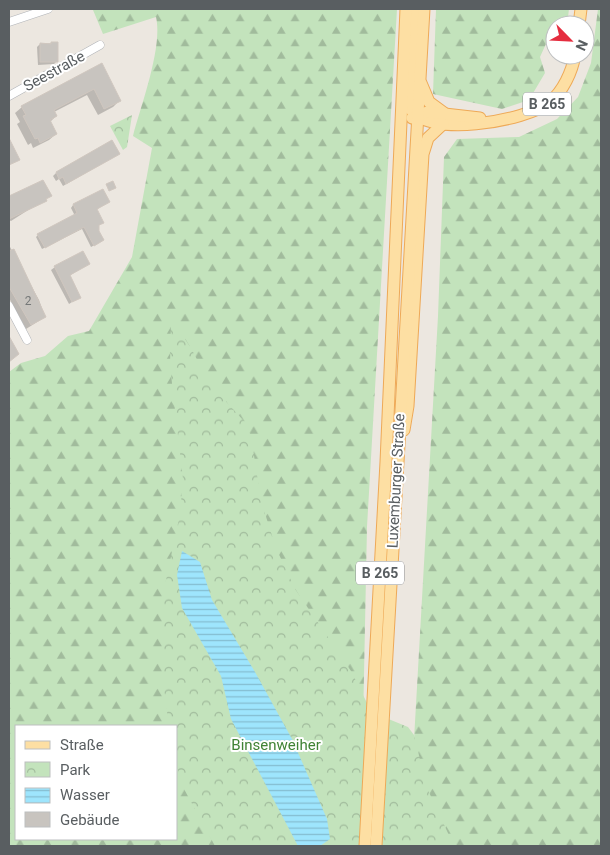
<svg xmlns="http://www.w3.org/2000/svg" width="610" height="855" font-family="Roboto,sans-serif">
<defs>
<pattern id="forest-firs" width="22" height="20" patternUnits="userSpaceOnUse" patternTransform="scale(1.25)"><rect width="22" height="20" fill="#c3e3bc"/><path d="M5 1l3.5 6h-7zM16 11l3.5 6h-7z" fill="#a1bb9c"/></pattern>
<pattern id="park-crowns" width="20" height="18" patternUnits="userSpaceOnUse" patternTransform="scale(1.25)"><rect width="20" height="18" fill="#c3e3bc"/><path d="M2 6a3 3 0 1 1 6 0M12 15a3 3 0 1 1 6 0" fill="none" stroke="#a1bb9c"/></pattern>
<pattern id="water-rules" width="6" height="5" patternUnits="userSpaceOnUse" patternTransform="scale(1.25)"><rect width="6" height="5" fill="#9ee5fd"/><path d="M0 2.5h6" fill="none" stroke="#84bdd0"/></pattern>
</defs>
<rect width="100%" height="100%" fill="#ece7e0"/>
<g fill="url(#forest-firs)" fill-rule="evenodd">
<path d="M 98,9 L 397,9 L 367,527 L 363,724 L 298,846 L 9,846 L 9,372 L 21,363 L 45,356 L 68,336 L 89,331 L 132,257 L 152,148 L 133,136 C 141,105 163,47 156,17 L 103,34 L 93,10 ZM 16,726 L 176,726 L 176,839 L 16,839 Z"/>
<path d="M 436,9 L 569,9 L 567,25 L 555,25 L 555,34 L 550,35 L 540,57 L 545,73 L 529,100 L 502,109 L 433,94 Z"/>
<path d="M 598,9 L 601,9 L 601,846 L 408,846 L 438,316 L 444,157 L 457,139 L 519,137 L 557,119 L 578,97 L 591,63 Z"/>
</g>
<g fill="url(#park-crowns)">
<path d="M 132,115 L 127,147 L 123,150 L 110,126 Z"/>
<path d="M 171,317 L 192,350 L 203,371 L 220,395 L 243,420 L 251,436 L 261,501 L 276,548 L 295,589 L 351,671 L 367,703 L 386,718 L 408,727 L 414,735 L 427,788 L 454,846 L 215,846 L 184,789 L 176,764 L 176,726 L 169,726 L 164,690 L 162,608 L 166,580 L 180,514 L 183,479 L 170,366 Z"/>
</g>
<path fill="url(#water-rules)" d="M 182,551 L 200,562 L 212,600 L 255,672 L 292,739 L 327,819 L 330,839 L 320,846 L 298,846 L 231,719 L 221,676 L 182,608 L 177,575 Z"/>
<g fill="#0003">
<path d="M 57,43 L 57,61 L 54,64 L 38,65 L 37,47 L 40,44 Z"/>
<path d="M 101,65 L 120,100 L 113,107 L 98,115 L 87,95 L 54,112 L 56,116 L 50,122 L 56,134 L 49,140 L 33,148 L 31,143 L 28,145 L 17,124 L 20,122 L 15,113 L 22,107 Z"/>
<path d="M 112,141 L 115,156 L 63,186 L 59,179 L 56,181 L 53,176 L 56,173 Z"/>
<path d="M 43,182 L 50,196 L 11,221 L 9,220 L 9,198 Z"/>
<path d="M 102,190 L 108,202 L 96,210 L 102,223 L 98,226 L 100,242 L 91,247 L 82,229 L 42,249 L 36,237 L 38,235 L 75,216 L 71,208 L 73,205 Z"/>
<path d="M 9,245 L 39,300 L 45,317 L 26,329 L 9,298 Z"/>
<path d="M 88,264 L 69,276 L 80,297 L 69,304 L 51,270 L 55,267 Z"/>
</g>
<g fill="#c8c4bf" stroke="#d0c7bf">
<path d="M 51,42 L 58,42 L 58,62 L 40,62 L 40,43 L 51,44 Z"/>
<path d="M 102,63 L 121,101 L 104,109 L 94,89 L 54,110 L 57,116 L 50,120 L 57,134 L 40,143 L 38,138 L 35,139 L 23,116 L 26,115 L 21,106 Z"/>
<path d="M 9,138 L 20,160 L 9,165 Z"/>
<path d="M 112,140 L 120,154 L 66,184 L 63,177 L 59,179 L 56,172 Z"/>
<path d="M 43,180 L 52,196 L 46,199 L 47,201 L 9,219 L 9,196 Z"/>
<path d="M 113,181 L 116,188 L 109,191 L 106,184 Z"/>
<path d="M 103,189 L 110,202 L 97,209 L 104,223 L 99,225 L 99,231 L 104,240 L 94,246 L 84,227 L 45,248 L 37,234 L 77,213 L 73,204 Z"/>
<path d="M 14,249 L 46,317 L 31,325 L 9,287 L 9,251 Z"/>
<path d="M 83,251 L 90,264 L 70,275 L 81,298 L 72,302 L 54,266 Z"/>
<path d="M 9,336 L 19,354 L 9,362 Z"/>
</g>
<g fill="none" stroke-linecap="round" stroke-linejoin="round">
<defs>
<g id="street">
<path d="M 9,22 L 48,9"/>
<path d="M 9,96 L 100,45"/>
<path d="M 9,306 L 27,340"/>
</g>
<g id="primary">
<path d="M 414,9 L 409,106 C 423,140 527,121 550,102 C 563,91 572,72 575,55"/>
<path d="M 579,25 L 581,9"/>
<path d="M 421,83 L 429,102 L 444,113"/>
<path d="M 412,118 L 427,112 L 480,118"/>
<path d="M 404,430 L 408,406 L 423,154 L 428,138 L 443,124"/>
<path d="M 365,846 L 386,462 L 406,9"/>
<path d="M 376,846 L 424,9"/>
</g>
</defs>
<use href="#street" stroke="#b1b4b8" stroke-width="9"/>
<use href="#primary" stroke="#eea957" stroke-width="13"/>
<use href="#street" stroke="#fff" stroke-width="8"/>
<use href="#primary" stroke="#fddfa3" stroke-width="11"/>
</g>
<g text-anchor="middle" dominant-baseline="central" stroke-width="4" stroke-linejoin="round" paint-order="stroke">
<g font-size="12" fill="#757878">
<text x="28" y="301">2</text>
</g>
<g fill="#fff" stroke="#8b8e90" stroke-width="1">
<rect x="523" y="92.5" width="48" height="23" rx="4"/>
<rect x="356" y="561.5" width="48" height="23" rx="4"/>
</g>
<g font-size="14" font-weight="bold" fill="#595e61">
<text x="547" y="104">B 265</text>
<text x="380" y="573">B 265</text>
</g>
<g font-size="15" fill="#595e61" stroke="#fff">
<text transform="translate(54 71) rotate(-29)">Seestraße</text>
<text transform="translate(396 481) rotate(-87)">Luxemburger Straße</text>
</g>
<g font-size="15" fill="#408336" stroke="#fff">
<text x="276" y="745">Binsenweiher</text>
</g>
</g>
<rect width="610" height="855" fill="none" stroke="#595e61" stroke-width="20"/>
<rect x="15" y="725" width="162" height="115" fill="#ffffff" stroke="#bdbfc0"/>
<rect x="25" y="741" width="25" height="8" fill="#fddfa3" stroke="#bdbfc0"/>
<text x="60" y="750" font-size="15" fill="#595e61">Straße</text>
<rect x="25" y="762" width="25" height="15" fill="url(#park-crowns)" stroke="#bdbfc0"/>
<text x="60" y="775" font-size="15" fill="#595e61">Park</text>
<rect x="25" y="788" width="25" height="15" fill="url(#water-rules)" stroke="#bdbfc0"/>
<text x="60" y="800" font-size="15" fill="#595e61">Wasser</text>
<rect x="25" y="812" width="25" height="15" fill="#c8c4bf" stroke="#bdbfc0"/>
<text x="60" y="825" font-size="15" fill="#595e61">Gebäude</text>
<g transform="translate(570 40) rotate(114)"><circle r="24" fill="#ffffff" stroke="#bdbfc0"/>
<path d="M0-4L9 19L0 12L-9 19Z" fill="#e52d3f"/>
<text y="-8" font-size="14" font-weight="bold" text-anchor="middle" fill="#595e61">N</text>
</g>
</svg>
